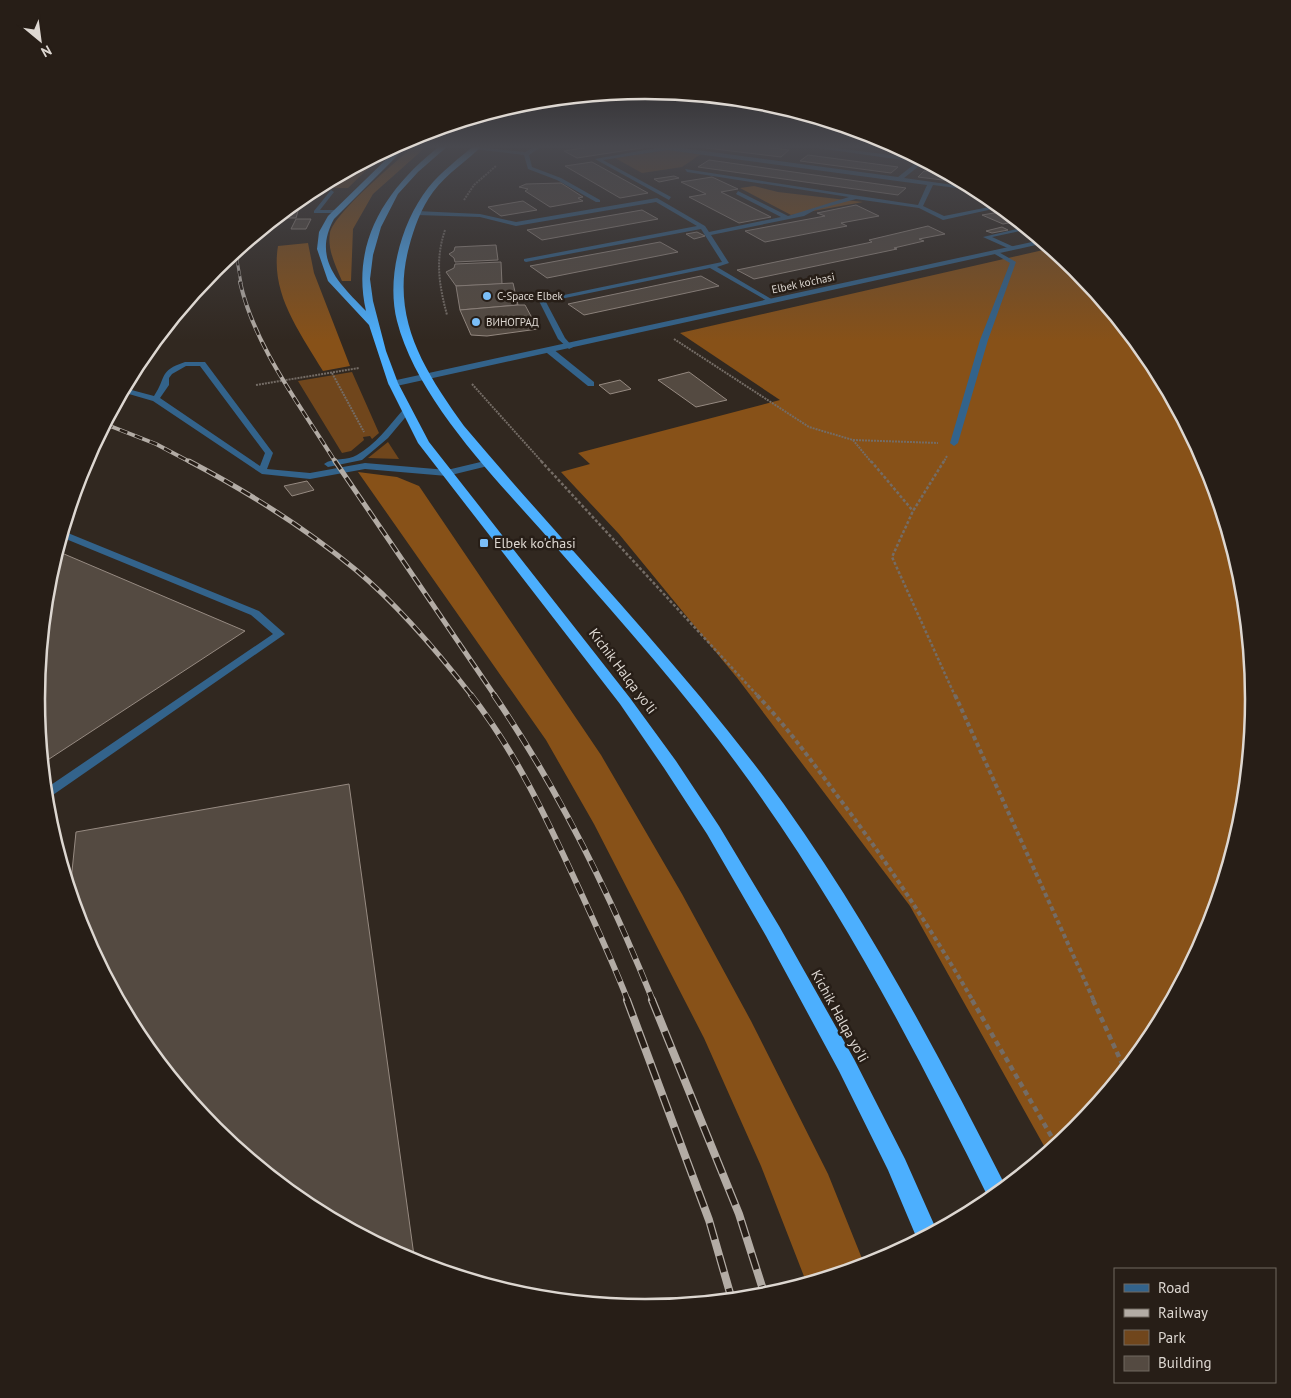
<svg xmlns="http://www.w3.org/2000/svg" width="1291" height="1398" font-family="'PT Sans',sans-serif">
<rect width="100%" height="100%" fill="#312820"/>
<g fill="#70461c">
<path d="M 388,149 L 348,188 L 315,188 Z"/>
<path d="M 667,150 L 701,154 L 682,167 L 642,173 L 615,158 Z"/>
<path d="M 352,372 L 379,433 L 372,439 L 370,436 L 363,437 L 364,440 L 351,451 L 342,453 L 298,381 Z"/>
<path d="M 388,442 L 399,459 L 368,458 Z"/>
</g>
<g fill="#875118">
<path d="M 415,145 L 428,145 L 373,194 L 353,229 L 351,281 L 342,281 C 336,267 327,249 330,233 C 334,213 397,161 415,145 Z"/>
<path d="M 754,186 L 778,192 L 863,202 L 791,215 L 740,188 Z"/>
<path d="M 308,243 L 314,273 L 350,366 L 323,371 C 300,332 270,294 278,246 Z"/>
<path d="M 1052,248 L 1077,268 L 1152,361 L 1208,466 L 1243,580 L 1255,699 L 1243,818 L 1208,932 L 1152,1038 L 1076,1130 L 1048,1153 L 910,906 L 738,679 L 619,534 L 561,472 L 590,464 L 578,453 L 780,400 L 680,333 Z"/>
<path d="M 358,472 L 397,477 L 419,486 L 601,755 L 682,894 L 751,1021 L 828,1174 L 865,1266 L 807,1284 L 761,1166 L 704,1038 L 594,824 L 546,740 Z"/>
</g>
<g fill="#544a41" stroke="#968a81">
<path d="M 602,145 L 661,145 L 577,158 L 564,151 Z"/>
<path d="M 700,145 L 747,145 L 789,150 L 781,157 L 698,147 Z"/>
<path d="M 808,155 L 898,167 L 891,173 L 800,161 Z"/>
<path d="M 709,160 L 906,188 L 898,195 L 698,167 Z"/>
<path d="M 592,162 L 648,193 L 620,198 L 565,166 Z"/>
<path d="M 924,171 L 949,174 L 967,183 L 918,177 Z"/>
<path d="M 674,176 L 679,178 L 659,182 L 654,179 Z"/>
<path d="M 712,177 L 738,189 L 721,192 L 771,217 L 739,223 L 689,197 L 706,194 L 681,182 Z"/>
<path d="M 561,183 L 583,197 L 578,198 L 583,201 L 550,207 L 525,191 L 528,189 L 519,187 L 526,184 Z"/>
<path d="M 302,197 L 296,218 L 281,218 L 283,212 Z"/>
<path d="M 523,201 L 537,210 L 501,216 L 488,207 Z"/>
<path d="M 856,205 L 879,216 L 841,223 L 847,226 L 765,242 L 745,231 L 825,216 L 817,213 Z"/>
<path d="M 642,210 L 658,219 L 542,240 L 527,230 Z"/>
<path d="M 1006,211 L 1019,221 L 1003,224 L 982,215 Z"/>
<path d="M 296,219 L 311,219 L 306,229 L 291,229 Z"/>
<path d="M 928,226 L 945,234 L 919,239 L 924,241 L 894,248 L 897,249 L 754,279 L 737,270 L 872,242 L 869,240 Z"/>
<path d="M 1002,227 L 1008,230 L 992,233 L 986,231 Z"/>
<path d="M 697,232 L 705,236 L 694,239 L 686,234 Z"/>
<path d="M 660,242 L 678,252 L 547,278 L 530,266 Z"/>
<path d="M 496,245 L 498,260 L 455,262 L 454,258 L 449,254 L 454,251 L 455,247 Z"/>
<path d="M 501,262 L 502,284 L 456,286 L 446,272 L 454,268 L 455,264 Z"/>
<path d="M 701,276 L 719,286 L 584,315 L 568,304 Z"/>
<path d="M 513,283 L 518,305 L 460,310 L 456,286 Z"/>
<path d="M 518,305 L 525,305 L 538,329 L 487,336 L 471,335 L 460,310 Z"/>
<path d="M 689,372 L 727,400 L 696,407 L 658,380 Z"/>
<path d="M 620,380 L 631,389 L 610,394 L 599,385 Z"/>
<path d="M 307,481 L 314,490 L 292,496 L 284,486 Z"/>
<path d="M 57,551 L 245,631 L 43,763 L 36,699 L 48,580 Z"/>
<path d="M 349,784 L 415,1263 L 307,1205 L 214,1130 L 139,1037 L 83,932 L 70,891 L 76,832 Z"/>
</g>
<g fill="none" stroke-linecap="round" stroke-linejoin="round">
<g stroke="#746c65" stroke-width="2" stroke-dasharray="2 1" stroke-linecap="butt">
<path d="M 464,200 L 474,185 L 496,166"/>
<path d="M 445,230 C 435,260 439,285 447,315"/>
<path d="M 674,339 L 809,427 L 853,440 L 872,463"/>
<path d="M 332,373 L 364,432"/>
<path d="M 472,384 L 543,463"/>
<path d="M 256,385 L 359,368"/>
<path d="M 853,440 L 938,443"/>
<path d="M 943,463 L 947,456"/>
</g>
<g stroke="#746c65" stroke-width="2.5" stroke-dasharray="3 2" stroke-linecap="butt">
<path d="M 541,461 L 758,696"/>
<path d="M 871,461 L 913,511"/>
<path d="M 944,461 L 913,511 L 892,557 L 955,696"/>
</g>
<g stroke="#746c65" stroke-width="4" stroke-dasharray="4.5 3" stroke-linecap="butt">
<path d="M 757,695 C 786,726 811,760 836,794 C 886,860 931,929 973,1001"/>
<path d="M 955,695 L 1094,1001"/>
</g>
<g stroke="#746c65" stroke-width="4.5" stroke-dasharray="5.5 4" stroke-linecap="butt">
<path d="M 972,1000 L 1057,1146"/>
<path d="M 1093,1000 L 1125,1070"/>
</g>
<g fill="#33638b" fill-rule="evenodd">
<path d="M 538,145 L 544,145 L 529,155 L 532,167 L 561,178 L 600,200 L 600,202 L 596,202 L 557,180 L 528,169 L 524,155 L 473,149 L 476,147 L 525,152 Z"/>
<path d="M 796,145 L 813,145 L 922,159 L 924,162 L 904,178 L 975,188 L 981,191 L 933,185 L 923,206 L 944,216 L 999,205 L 1002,207 L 943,220 L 919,208 L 856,199 L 815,210 L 804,216 L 711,235 L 729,263 L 717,267 L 773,300 L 773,302 L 769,302 L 710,268 L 546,302 L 565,338 L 573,347 L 569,349 L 558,339 L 539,301 L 540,300 L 722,262 L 701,229 L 526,262 L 524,261 L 524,259 L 697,226 L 656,202 L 516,226 L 480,217 L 417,215 L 414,213 L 417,211 L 480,214 L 516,222 L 657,198 L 705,226 L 709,232 L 781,217 L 736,194 L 738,191 L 788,216 L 849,197 L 687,172 L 685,169 L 918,205 L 927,185 L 667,150 L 603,160 L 671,197 L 669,200 L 595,159 L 667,146 L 898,177 L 917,162 Z"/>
<path d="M 859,145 L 886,145 L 884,147 Z"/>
<path d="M 331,190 L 334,192 L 320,210 L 337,210 L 339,213 L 314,213 L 314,211 Z"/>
<path d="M 1026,227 L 1029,229 L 992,237 L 1014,247 L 1015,248 L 1012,250 L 983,237 Z"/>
<path d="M 995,250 L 1016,262 L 988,340 L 958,443 L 954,446 L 950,443 L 980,340 L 1010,263 L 993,253 L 992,252 Z"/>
<path d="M 547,349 L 553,349 L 594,382 L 594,386 L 588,386 L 547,353 Z"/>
<path d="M 185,362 L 205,362 L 273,453 L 267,469 L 310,473 L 365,463 L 447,470 L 489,460 L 493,463 L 492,465 L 447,476 L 365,469 L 310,479 L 262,474 L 153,401 L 122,392 L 124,388 L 154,396 C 167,377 158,371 185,362 ZM 186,366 L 200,366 L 265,453 L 260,466 L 160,398 L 169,385 L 169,378 L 172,374 Z"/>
<path d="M 402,411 L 409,413 L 388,438 L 362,460 L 328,467 L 324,464 C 333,457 348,461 357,455 C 375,445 389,426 402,411 Z"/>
<path d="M 63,531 L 259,611 L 285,634 L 50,797 L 46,798 L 45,789 L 273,634 L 251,615 L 61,537 Z"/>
</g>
<path fill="#33638b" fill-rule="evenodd" d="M 1041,240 L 1045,243 L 392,387 L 388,384 L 392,381 Z"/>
<g fill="#4caffe" fill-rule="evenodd">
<path d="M 401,145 L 408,145 L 334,219 C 312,259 339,283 366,311 C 350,241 388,186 441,145 L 449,145 L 418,172 L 398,194 L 381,227 L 373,255 L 370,279 L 373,301 L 386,351 L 398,383 L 429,442 L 630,698 L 676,761 L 719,826 L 779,926 L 854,1059 L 905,1159 L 937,1231 L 918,1241 L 888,1170 L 839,1071 L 766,936 L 707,834 L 664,768 L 620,704 L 418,443 L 388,383 L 369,325 L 328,281 L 317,249 L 319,232 L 328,216 Z"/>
<path d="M 475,145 L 483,145 C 467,161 447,173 433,192 C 421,208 414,228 409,247 C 390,318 424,370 464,426 C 562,542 669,652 761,773 C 858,902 933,1044 1006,1187 L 990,1201 C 911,1040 828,882 718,739 C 663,667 601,599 541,530 C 490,473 416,396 397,321 C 386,278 401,223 428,188 C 441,172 459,158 475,145 Z"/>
</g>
<defs>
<path id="rail-far4" d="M 238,249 L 237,260 L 241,283"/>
<g id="rail-far3">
<path d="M 240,282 C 255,348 301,406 336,463"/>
<path d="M 105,424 L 156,444 L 192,463"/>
</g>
<g id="rail-far2">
<path d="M 189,461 C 248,492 304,527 356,570 C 399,606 437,651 472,696"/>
<path d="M 335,461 L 495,696"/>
</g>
<g id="rail-far1">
<path d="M 471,695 C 515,751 546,817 576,882 C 594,921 612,960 628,1001"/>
<path d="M 494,695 C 559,790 610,894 653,1001"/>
</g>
<g id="rail">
<path d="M 627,1000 L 709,1220 L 732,1300"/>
<path d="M 652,1000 L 739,1214 L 765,1296"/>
</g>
</defs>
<use href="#rail-far4" stroke="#b3aca5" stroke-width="3"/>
<use href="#rail-far3" stroke="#b3aca5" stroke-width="4"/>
<use href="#rail-far2" stroke="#b3aca5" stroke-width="5"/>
<use href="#rail-far1" stroke="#b3aca5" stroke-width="6"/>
<use href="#rail" stroke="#b3aca5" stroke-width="8"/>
<use href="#rail-far4" stroke="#271e17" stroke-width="2" stroke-dasharray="5.5" stroke-linecap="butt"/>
<use href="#rail-far3" stroke="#271e17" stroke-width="2.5" stroke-dasharray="8" stroke-linecap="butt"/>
<use href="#rail-far2" stroke="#271e17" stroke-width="3" stroke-dasharray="10" stroke-linecap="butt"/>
<use href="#rail-far1" stroke="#271e17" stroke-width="4.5" stroke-dasharray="12" stroke-linecap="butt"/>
<use href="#rail" stroke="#271e17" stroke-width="5.5" stroke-dasharray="17" stroke-linecap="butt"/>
</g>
<linearGradient id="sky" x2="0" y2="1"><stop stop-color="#1b1612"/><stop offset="0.43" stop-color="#48484e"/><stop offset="1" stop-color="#48484e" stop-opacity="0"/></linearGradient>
<rect width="1291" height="341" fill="url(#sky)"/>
<g fill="#7bbef8" stroke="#271e17" stroke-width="2">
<circle cx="487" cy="296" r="5"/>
<circle cx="476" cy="322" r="5"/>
<rect x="479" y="538" width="10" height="10" rx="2.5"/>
</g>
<g text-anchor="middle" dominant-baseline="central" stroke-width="5" stroke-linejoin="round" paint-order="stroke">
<g font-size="11" fill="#ddd7d1" stroke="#271e17">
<text transform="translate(803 283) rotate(-12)">Elbek ko'chasi</text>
</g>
<g font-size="11" fill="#ddd7d1" stroke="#271e17" text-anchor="start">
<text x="497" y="296">C-Space Elbek</text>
<text x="486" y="322">ВИНОГРАД</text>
</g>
<g font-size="14" fill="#ddd7d1" stroke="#271e17" text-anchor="start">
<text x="494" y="543">Elbek ko'chasi</text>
</g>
<g font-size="14" fill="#ddd7d1" stroke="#271e17">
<text transform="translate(623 671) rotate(53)">Kichik Halqa yo'li</text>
<text transform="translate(840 1016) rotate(61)">Kichik Halqa yo'li</text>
</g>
</g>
<path d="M0 0H1291V1398H0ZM45 699a600 600 0 1 1 1200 0a600 600 0 1 1-1200 0Z" fill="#271e17" fill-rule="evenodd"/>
<path fill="none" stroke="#ddd7d1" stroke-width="2.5" d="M45 699a600 600 0 1 1 1200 0a600 600 0 1 1-1200 0Z"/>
<rect x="1114" y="1268" width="162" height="115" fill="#271e17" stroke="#706861"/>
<rect x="1124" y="1284" width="25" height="8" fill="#33638b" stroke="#706861"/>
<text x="1158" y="1293" font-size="15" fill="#ddd7d1">Road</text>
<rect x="1124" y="1309" width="25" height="8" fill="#b3aca5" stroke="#706861"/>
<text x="1158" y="1318" font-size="15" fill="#ddd7d1">Railway</text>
<rect x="1124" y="1330" width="25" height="15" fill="#70461c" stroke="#706861"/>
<text x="1158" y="1343" font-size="15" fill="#ddd7d1">Park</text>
<rect x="1124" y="1356" width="25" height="15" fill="#544a41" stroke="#706861"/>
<text x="1158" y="1368" font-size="15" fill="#ddd7d1">Building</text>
<g transform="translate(40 40) rotate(151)" stroke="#271e17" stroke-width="4" paint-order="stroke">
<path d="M0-4L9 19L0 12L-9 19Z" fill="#ddd7d1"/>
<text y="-8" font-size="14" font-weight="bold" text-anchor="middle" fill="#ddd7d1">N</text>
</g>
</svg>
